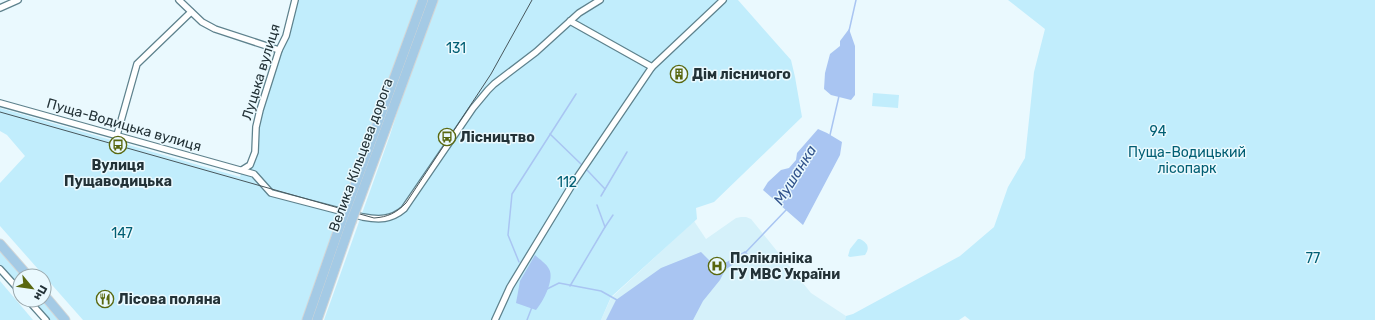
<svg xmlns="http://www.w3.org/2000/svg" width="1375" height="320" font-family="Rubik,sans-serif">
<rect width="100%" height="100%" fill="#eaf9fe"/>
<path fill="#d5f1fa" d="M 741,217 L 746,217 L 751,219 L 811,293 L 846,316 L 845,320 L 601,320 L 611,298 L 694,221 L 706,239 L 736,218 Z"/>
<g fill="#c1edfc">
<path d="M 295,0 L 423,0 L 307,320 L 83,320 L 0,226 L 0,183 L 25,156 L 7,135 L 0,131 L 0,108 L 240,177 L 242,170 L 253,159 L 256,127 Z"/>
<path d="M 437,0 L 738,0 L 791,60 L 795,77 L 802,117 L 714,202 L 696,208 L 697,219 L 611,297 L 601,320 L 324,320 L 390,135 L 411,69 Z"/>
<path d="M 1008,0 L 1375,0 L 1375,320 L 970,320 L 965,316 L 959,320 L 845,320 L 846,316 L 853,314 L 960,256 L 994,227 L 1008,187 L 1025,158 L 1034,72 L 1045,29 Z"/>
<path d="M 873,93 L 899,95 L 898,108 L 872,106 Z"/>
<path d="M 858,239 L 860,239 C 868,243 870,248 865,255 L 850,257 L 848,256 L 850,249 Z"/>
<path d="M 0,248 L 24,276 L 20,276 L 20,287 L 0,264 Z"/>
<path d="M 0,281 L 33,320 L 0,320 Z"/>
<path d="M 32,300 L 44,300 L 62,320 L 50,320 Z"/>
</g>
<g fill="#a9c5f2">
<path d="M 849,29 L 855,46 L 855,95 L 851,100 L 831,95 L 824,89 L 825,73 L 830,54 L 840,46 L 840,41 Z"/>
<path d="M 818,129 L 827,133 L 842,142 L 840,155 L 803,225 L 763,190 L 768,182 L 781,170 L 789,168 L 796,160 L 797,153 Z"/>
<path d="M 745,251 L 748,254 L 725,270 L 720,280 L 703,301 L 693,320 L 606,320 L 616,300 L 661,268 L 701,252 L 713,264 L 725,263 Z"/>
<path d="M 535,255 C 539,259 547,264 549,269 C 555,279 543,302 536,310 L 516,303 L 520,281 Z"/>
</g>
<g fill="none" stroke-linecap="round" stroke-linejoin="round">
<g stroke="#a9c5f2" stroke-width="1.5">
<path d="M 849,31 L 856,0"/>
<path d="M 550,134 L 582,165"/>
<path d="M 830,135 L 839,96"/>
<path d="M 587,170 L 605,189"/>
<path d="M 601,196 L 627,152"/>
<path d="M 605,227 L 613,215"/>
<path d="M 745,253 L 787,209"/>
<path d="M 519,262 L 508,235 L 512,194 L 576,94"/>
<path d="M 570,286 L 605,227 L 597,205"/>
<path d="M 547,289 L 559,283 L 601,291 L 617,300"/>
<path d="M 527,320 L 532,307"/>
</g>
<defs>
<g id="minor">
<path d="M 179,0 L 202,22 L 215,29 L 279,50"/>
<path d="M 0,8 L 18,0"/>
<path d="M 570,21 L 652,67"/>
<path d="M 0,103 L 254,174 L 271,193 L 363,217 C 379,220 391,220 404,209 L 473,108 L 488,90 L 494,84 L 536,52 L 579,13 L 600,0"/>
<path d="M 117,135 L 137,64 L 191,12"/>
<path d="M 242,170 L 250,165 L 255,152 L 256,127 L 260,110 L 279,50 L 286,36 L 295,0"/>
<path d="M 0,269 L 20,291"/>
<path d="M 28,300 L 46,320"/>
<path d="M 495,320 L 510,287 L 572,185 L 652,67 L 723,0"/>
</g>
<g id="primary">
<path d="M 351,196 L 423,0"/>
<path d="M 360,198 L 433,0"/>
<path d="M 0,244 L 28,276"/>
<path d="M 44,295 L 65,320"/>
<path d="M 307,320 L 342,220"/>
<path d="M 317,320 L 351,222"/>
</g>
</defs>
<use href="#minor" stroke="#5e828d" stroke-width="8"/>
<use href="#primary" stroke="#d3d6d7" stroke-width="11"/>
<use href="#minor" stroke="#fff" stroke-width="5.5"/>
<use href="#primary" stroke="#a4cae5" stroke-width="9"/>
<path stroke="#48575c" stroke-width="1" d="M 0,112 L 374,218 C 388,217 396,213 406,203 L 491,74 L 532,0"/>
<defs>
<g id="primary-bridge">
<path d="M 342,220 L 351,196"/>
<path d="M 351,222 L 360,198"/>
</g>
</defs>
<use href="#primary-bridge" stroke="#d3d6d7" stroke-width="11" stroke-linecap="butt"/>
<use href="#primary-bridge" stroke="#a4cae5" stroke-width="9"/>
</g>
<defs>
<symbol id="building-ring" viewBox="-11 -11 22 22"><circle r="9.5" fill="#eaf9fe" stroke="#596810" stroke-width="1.5"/><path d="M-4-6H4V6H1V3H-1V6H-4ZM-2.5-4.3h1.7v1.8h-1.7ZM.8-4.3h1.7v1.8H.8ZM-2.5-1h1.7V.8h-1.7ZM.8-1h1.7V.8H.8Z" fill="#596810"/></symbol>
<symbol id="bus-ring" viewBox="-11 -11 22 22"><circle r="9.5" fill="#eaf9fe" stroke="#596810" stroke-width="1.5"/><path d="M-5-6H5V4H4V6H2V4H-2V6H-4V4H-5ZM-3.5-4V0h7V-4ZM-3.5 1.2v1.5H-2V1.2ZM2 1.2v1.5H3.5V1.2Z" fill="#596810"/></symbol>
<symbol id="hospital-ring" viewBox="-11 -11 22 22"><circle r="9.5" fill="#eaf9fe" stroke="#596810" stroke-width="1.5"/><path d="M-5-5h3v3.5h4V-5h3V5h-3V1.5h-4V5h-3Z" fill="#596810"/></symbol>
<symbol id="restaurant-ring" viewBox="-11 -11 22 22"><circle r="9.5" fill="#eaf9fe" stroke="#596810" stroke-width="1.5"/><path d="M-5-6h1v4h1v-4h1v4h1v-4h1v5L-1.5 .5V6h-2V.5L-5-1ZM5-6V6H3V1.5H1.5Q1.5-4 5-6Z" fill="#596810"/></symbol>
</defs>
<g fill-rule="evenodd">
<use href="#building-ring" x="669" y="64" width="20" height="20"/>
<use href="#bus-ring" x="437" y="127" width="20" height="20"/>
<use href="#bus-ring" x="108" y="135" width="20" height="20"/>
<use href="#hospital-ring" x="707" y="256" width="20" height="20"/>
<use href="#restaurant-ring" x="95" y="289" width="20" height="20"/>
</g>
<g text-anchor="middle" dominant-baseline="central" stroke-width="3" stroke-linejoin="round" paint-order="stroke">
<g font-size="14" fill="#015e73" stroke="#eaf9fe">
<text x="456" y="48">131</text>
<text x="1158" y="131">94</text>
<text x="1187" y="152">Пуща-Водицький<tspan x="1187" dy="16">лісопарк</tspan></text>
<text x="567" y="182">112</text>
<text x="122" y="233">147</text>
<text x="1313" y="258">77</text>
</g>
<g font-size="14" fill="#233237" stroke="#eaf9fe">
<text transform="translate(261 72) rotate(-73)">Луцька вулиця</text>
<text transform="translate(124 125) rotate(16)">Пуща-Водицька вулиця</text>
<text transform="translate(361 155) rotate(-70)">Велика Кільцева дорога</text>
</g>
<g font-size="14" font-weight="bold" fill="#233237" stroke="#eaf9fe" text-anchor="start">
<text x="692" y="74">Дім лісничого</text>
<text x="460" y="137">Лісництво</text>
<text x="118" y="165" text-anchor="middle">Вулиця<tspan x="118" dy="16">Пущаводицька</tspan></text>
<text x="730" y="258">Поліклініка<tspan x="730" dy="16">ГУ МВС України</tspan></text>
<text x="118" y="299">Лісова поляна</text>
</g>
<g font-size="15" font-style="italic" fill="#33558d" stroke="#eaf9fe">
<text transform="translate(795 175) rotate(-58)">Мушанка</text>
</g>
</g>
<g transform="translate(32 288) rotate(119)"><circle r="19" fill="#eaf9fe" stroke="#9aa9ae"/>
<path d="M0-3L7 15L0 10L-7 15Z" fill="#596810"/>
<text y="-6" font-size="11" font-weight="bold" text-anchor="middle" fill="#233237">Пн</text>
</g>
</svg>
